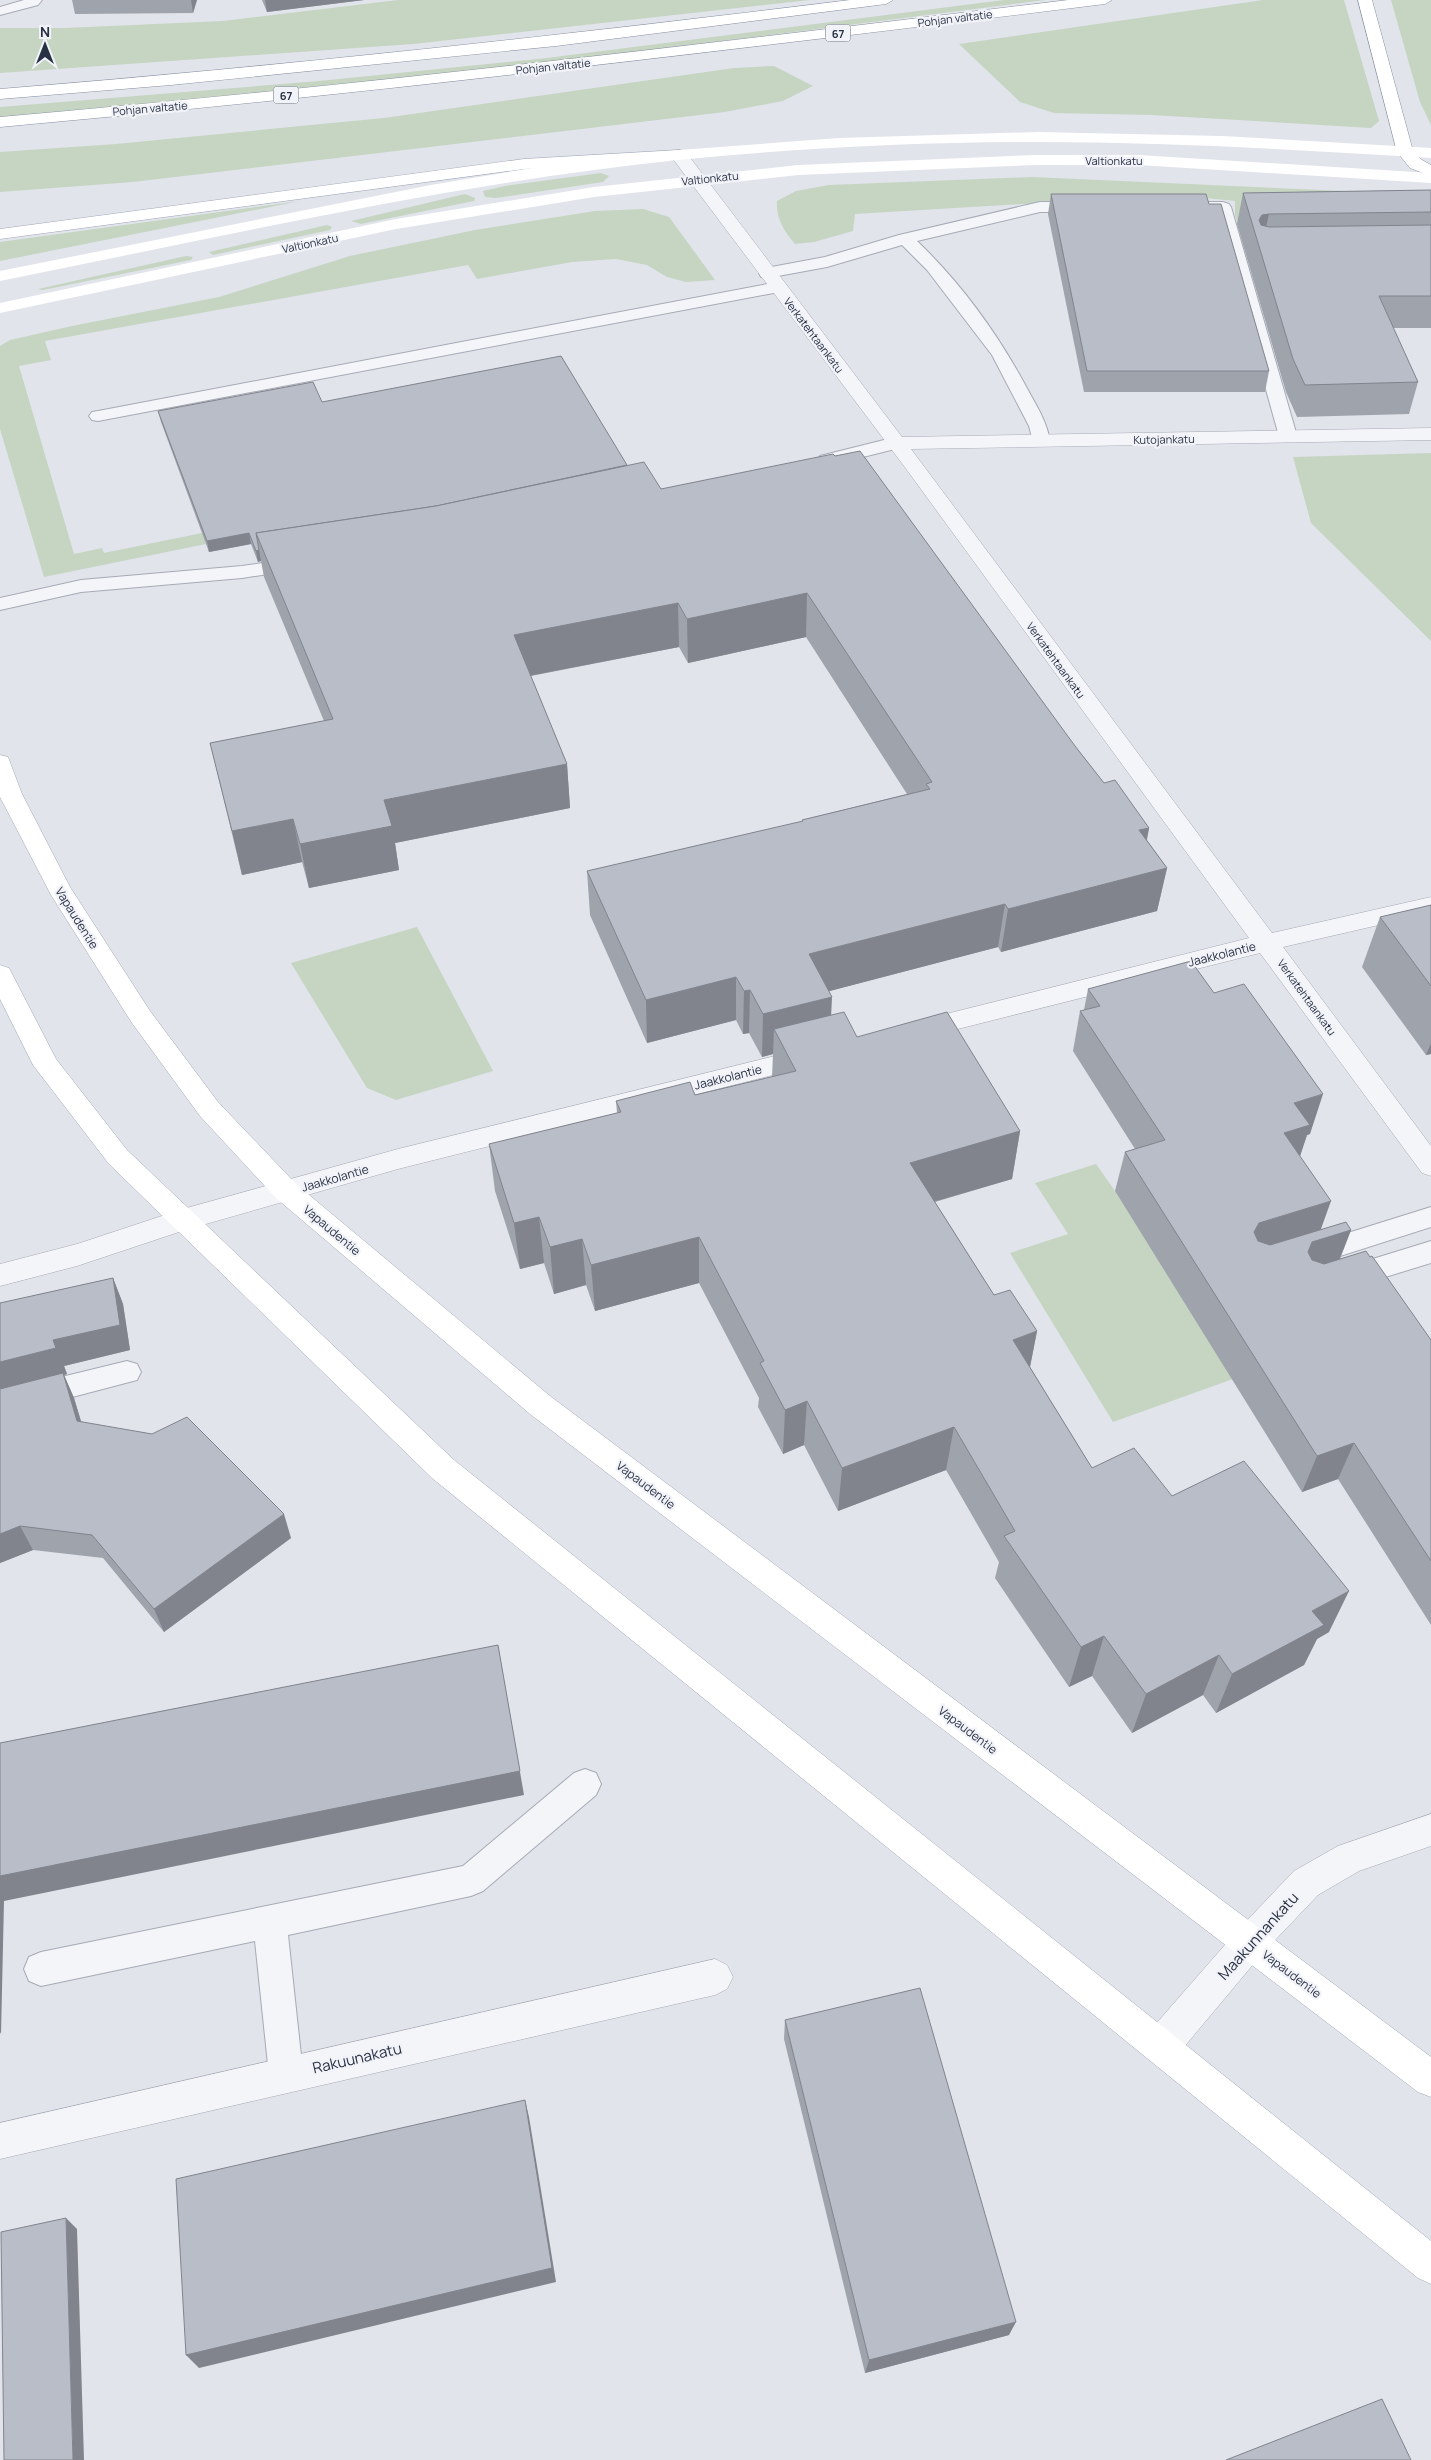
<svg xmlns="http://www.w3.org/2000/svg" width="1431" height="2460" font-family="Manrope,sans-serif">
<rect width="100%" height="100%" fill="#e1e4eb"/>
<g fill="#c5d5c2">
<path d="M 398,0 L 810,0 L 413,44 L 0,73 L 0,28 L 65,28 L 223,21 Z"/>
<path d="M 1004,0 L 1045,0 L 517,67 L 138,106 L 0,117 L 0,107 L 319,81 L 547,58 Z"/>
<path d="M 1263,0 L 1344,0 L 1379,121 L 1371,128 L 1152,115 L 1054,113 L 1020,102 L 959,44 Z"/>
<path d="M 1391,0 L 1431,0 L 1431,125 L 1420,102 Z"/>
<path d="M 774,66 L 813,86 L 783,101 L 725,112 L 133,182 L 0,192 L 0,152 L 116,144 L 384,118 L 734,68 Z"/>
<path d="M 601,173 L 609,176 L 603,182 L 496,198 L 485,197 L 483,191 L 505,186 Z"/>
<path d="M 1032,177 L 1344,191 L 1431,197 L 1238,224 L 1235,215 L 1235,201 L 1175,195 L 855,214 L 853,231 L 814,242 L 795,244 C 784,231 776,219 777,201 L 796,191 L 829,185 Z"/>
<path d="M 465,194 L 475,198 L 474,201 L 361,224 L 351,221 Z"/>
<path d="M 300,201 L 0,261 L 0,242 Z"/>
<path d="M 643,209 L 669,217 L 715,280 L 686,282 L 667,277 L 647,265 L 616,259 L 572,262 L 477,279 L 468,265 L 45,341 L 51,360 L 19,366 L 74,554 L 102,548 L 104,553 L 202,533 L 206,544 L 44,577 L 0,429 L 0,346 L 10,340 L 72,326 L 219,297 L 350,256 L 475,230 L 595,211 Z"/>
<path d="M 327,225 L 332,227 L 330,230 L 213,255 L 209,252 Z"/>
<path d="M 186,256 L 193,257 L 191,260 L 43,290 L 38,289 Z"/>
<path d="M 1431,453 L 1431,641 L 1311,523 L 1293,457 Z"/>
<path d="M 417,927 L 493,1071 L 396,1100 L 367,1088 L 291,963 Z"/>
<path d="M 1096,1164 L 1115,1191 L 1233,1379 L 1113,1422 L 1010,1253 L 1068,1234 L 1035,1183 Z"/>
</g>
<g fill="none" stroke-linecap="round" stroke-linejoin="round">
<defs>
<g id="service">
<path d="M 24,0 L 42,0 L 38,5 L 0,15 L 0,7 Z"/>
<path d="M 1040,202 L 1083,202 L 1089,204 L 1091,207 L 1089,210 L 1083,212 L 1040,212 L 917,241 C 962,284 1000,337 1029,392 C 1038,408 1047,423 1050,441 L 1048,445 L 1034,445 L 1029,426 L 992,355 L 927,270 L 902,245 L 827,267 L 767,278 L 761,277 L 759,273 L 761,269 L 825,257 L 899,235 Z"/>
<path d="M 1187,202 L 1223,202 L 1229,204 L 1231,207 L 1297,436 L 1295,440 L 1281,440 L 1279,436 L 1216,212 L 1181,210 L 1179,207 L 1181,204 Z"/>
<path d="M 778,282 L 784,283 L 787,287 L 784,291 L 98,421 L 92,420 L 89,416 L 92,412 L 98,411 Z"/>
<path d="M 896,437 L 903,439 L 905,443 L 903,447 L 827,466 L 820,464 L 818,460 L 820,456 Z"/>
<path d="M 299,558 L 306,560 L 309,564 L 306,568 L 242,578 L 81,592 L 0,610 L 0,598 L 81,580 L 242,566 Z"/>
<path d="M 1431,1207 L 1431,1227 L 1312,1265 L 1303,1261 L 1299,1254 L 1303,1247 Z"/>
<path d="M 1431,1241 L 1431,1263 L 1346,1289 L 1337,1286 L 1333,1278 L 1337,1270 Z"/>
<path d="M 127,1361 L 137,1364 L 141,1372 L 137,1380 L 0,1416 L 0,1392 Z"/>
<path d="M 585,1769 L 596,1773 L 601,1784 L 596,1795 L 483,1891 L 471,1896 L 288,1935 L 303,2074 L 298,2086 L 286,2091 L 274,2086 L 269,2074 L 255,1941 L 41,1986 L 29,1981 L 24,1969 L 29,1957 L 41,1952 L 463,1866 L 574,1773 Z"/>
</g>
<g id="minor">
<path d="M 679,150 L 685,151 L 902,437 L 1431,428 L 1431,440 L 911,449 L 1272,933 L 1431,897 L 1431,913 L 1283,947 L 1431,1146 L 1431,1176 L 1422,1173 L 1260,953 L 918,1039 L 909,1037 L 905,1030 L 909,1023 L 918,1021 L 1249,938 L 904,466 L 673,159 L 671,155 L 673,151 Z"/>
<path d="M 808,1048 L 817,1050 L 821,1057 L 817,1064 L 398,1169 L 185,1230 L 77,1266 L 0,1286 L 0,1264 L 77,1244 L 183,1209 L 398,1149 Z"/>
<path d="M 1431,1814 L 1431,1846 L 1359,1871 L 1318,1895 L 1261,1955 L 1174,2059 L 1161,2064 L 1148,2059 L 1143,2046 L 1148,2033 L 1237,1931 L 1294,1871 L 1338,1846 Z"/>
<path d="M 715,1959 L 727,1965 L 733,1977 L 727,1989 L 715,1995 L 0,2159 L 0,2123 Z"/>
</g>
<g id="primary">
<path d="M 679,150 L 685,151 L 687,155 L 685,159 L 524,169 L 0,239 L 0,229 L 524,159 Z"/>
<path d="M 0,755 L 8,757 L 22,794 L 70,887 L 150,1011 L 218,1102 L 296,1184 L 550,1396 L 1431,2057 L 1431,2097 L 1418,2092 L 530,1414 L 276,1198 L 200,1116 L 132,1023 L 51,895 L 0,797 Z"/>
<path d="M 0,965 L 9,968 L 56,1059 L 127,1150 L 454,1460 L 1431,2241 L 1431,2284 L 1418,2278 L 432,1478 L 109,1164 L 33,1065 L 0,999 Z"/>
</g>
<g id="trunk">
<path d="M 850,0 L 893,0 L 886,4 L 556,46 L 171,85 L 0,99 L 0,89 C 284,66 567,35 850,0 Z"/>
<path d="M 1068,0 L 1112,0 L 1105,4 C 737,49 369,94 0,127 L 0,117 C 357,86 712,43 1068,0 Z"/>
<path d="M 1358,0 L 1372,0 L 1413,151 L 1422,160 L 1431,165 L 1431,176 L 1410,168 L 1397,152 Z"/>
</g>
</defs>
<use href="#service" stroke="#a6aab5" stroke-width="2"/>
<use href="#minor" stroke="#a6aab5" stroke-width="1"/>
<use href="#primary" stroke="#a0a7b7" stroke-width="1"/>
<use href="#trunk" stroke="#8890a2" stroke-width="1"/>
<use href="#service" fill="#f4f5f8" fill-rule="evenodd"/>
<use href="#minor" fill="#f4f5f8" fill-rule="evenodd"/>
<g fill="#fff" fill-rule="evenodd">
<path d="M 1038,132 L 1222,136 L 1431,148 L 1431,158 C 1301,150 1170,142 1040,142 C 920,142 797,148 678,160 C 449,184 225,236 0,281 L 0,271 L 431,185 L 532,168 L 679,150 L 839,138 Z"/>
<path d="M 1035,155 L 1138,155 L 1431,173 L 1431,183 L 1138,165 L 1035,165 L 798,175 L 594,197 L 396,229 L 0,313 L 0,303 L 396,219 L 594,187 L 798,165 Z"/>
</g>
<use href="#primary" fill="#fff" fill-rule="evenodd"/>
<use href="#trunk" fill="#fff" fill-rule="evenodd"/>
</g>
<g fill="#9ea3ac">
<path d="M 72,0 L 197,0 L 193,13 L 75,14 Z"/>
<path d="M 262,0 L 364,0 L 267,12 Z"/>
<path d="M 1431,190 L 1431,328 L 1393,328 L 1418,382 L 1409,414 L 1297,417 L 1286,392 L 1237,224 L 1243,193 Z"/>
<path d="M 1051,194 L 1209,204 L 1269,371 L 1265,392 L 1084,392 L 1048,214 Z"/>
<path d="M 322,402 L 627,465 L 661,489 L 1075,746 L 1104,783 L 1149,828 L 1147,840 L 1167,868 L 1157,911 L 1001,952 L 998,947 L 829,991 L 831,1015 L 857,1037 L 1020,1131 L 1012,1179 L 935,1202 L 994,1295 L 1037,1331 L 1030,1367 L 1092,1468 L 1172,1496 L 1329,1632 L 1317,1639 L 1304,1665 L 1216,1713 L 1203,1695 L 1132,1733 L 1092,1676 L 1069,1687 L 995,1578 L 999,1562 L 946,1470 L 838,1511 L 804,1445 L 783,1454 L 758,1407 L 759,1398 L 699,1283 L 595,1311 L 586,1285 L 554,1294 L 544,1263 L 520,1269 L 495,1191 L 489,1144 L 617,1113 L 616,1101 L 695,1095 L 772,1077 L 773,1054 L 762,1057 L 749,1033 L 743,1034 L 736,1020 L 647,1043 L 590,915 L 587,871 L 802,822 L 802,820 L 907,794 L 806,637 L 688,663 L 679,647 L 531,676 L 567,764 L 570,808 L 395,843 L 399,870 L 309,888 L 302,862 L 242,875 L 210,743 L 324,721 L 264,577 L 261,561 L 258,562 L 251,544 L 209,552 L 161,422 L 158,411 Z"/>
<path d="M 1431,905 L 1431,1054 L 1426,1055 L 1362,967 L 1380,917 Z"/>
<path d="M 1088,989 L 1310,1134 L 1307,1135 L 1300,1156 L 1321,1230 L 1351,1230 L 1340,1259 L 1431,1340 L 1431,1625 L 1338,1479 L 1302,1492 L 1115,1191 L 1125,1152 L 1135,1149 L 1073,1051 L 1080,1011 L 1084,1010 Z"/>
<path d="M 113,1278 L 123,1304 L 130,1350 L 64,1366 L 67,1374 L 64,1375 L 74,1398 L 81,1421 L 291,1538 L 164,1632 L 103,1558 L 33,1550 L 0,1563 L 0,1303 Z"/>
<path d="M 785,2020 L 1009,2335 L 865,2373 L 784,2039 Z"/>
</g>
<g fill="#81848c">
<path d="M 191,0 L 197,0 L 193,13 Z"/>
<path d="M 265,0 L 364,0 L 267,12 Z"/>
<path d="M 1269,214 L 1262,245 L 1259,220 L 1262,215 Z"/>
<path d="M 249,533 L 251,544 L 209,552 L 207,541 Z"/>
<path d="M 259,550 L 261,561 L 258,562 L 256,551 Z"/>
<path d="M 807,593 L 806,637 L 688,663 L 687,619 Z"/>
<path d="M 678,603 L 679,647 L 518,678 L 514,635 Z"/>
<path d="M 567,764 L 570,808 L 395,843 L 399,870 L 309,888 L 300,844 L 384,800 Z"/>
<path d="M 293,819 L 302,862 L 242,875 L 232,831 Z"/>
<path d="M 1149,828 L 1140,871 L 1139,830 Z"/>
<path d="M 1167,868 L 1157,911 L 1001,952 L 1008,909 Z"/>
<path d="M 1005,904 L 998,947 L 807,997 L 809,954 Z"/>
<path d="M 736,977 L 736,1020 L 647,1043 L 646,1000 Z"/>
<path d="M 750,990 L 749,1033 L 743,1034 L 744,991 Z"/>
<path d="M 832,997 L 830,1040 L 774,1029 L 773,1054 L 762,1057 L 763,1014 Z"/>
<path d="M 1431,1043 L 1431,1054 L 1426,1055 Z"/>
<path d="M 1323,1094 L 1310,1134 L 1307,1135 L 1297,1165 L 1271,1172 L 1294,1103 Z"/>
<path d="M 1020,1131 L 1012,1179 L 905,1210 L 910,1163 Z"/>
<path d="M 1331,1201 L 1317,1240 L 1246,1261 L 1254,1232 L 1259,1223 Z"/>
<path d="M 539,1217 L 544,1263 L 520,1269 L 514,1223 Z"/>
<path d="M 1351,1230 L 1336,1268 L 1294,1290 L 1312,1242 Z"/>
<path d="M 699,1237 L 699,1283 L 595,1311 L 591,1265 Z"/>
<path d="M 582,1239 L 586,1285 L 554,1294 L 550,1247 Z"/>
<path d="M 113,1278 L 123,1304 L 130,1350 L 64,1366 L 67,1374 L 64,1375 L 74,1398 L 88,1445 L 0,1390 L 0,1362 L 53,1340 Z"/>
<path d="M 1037,1331 L 1028,1377 L 1013,1340 Z"/>
<path d="M 807,1401 L 804,1445 L 783,1454 L 785,1410 Z"/>
<path d="M 954,1427 L 946,1470 L 838,1511 L 842,1468 Z"/>
<path d="M 1354,1443 L 1338,1479 L 1302,1492 L 1317,1456 Z"/>
<path d="M 284,1514 L 291,1538 L 164,1632 L 154,1609 Z"/>
<path d="M 20,1526 L 33,1550 L 0,1563 L 0,1534 Z"/>
<path d="M 1349,1591 L 1329,1632 L 1317,1639 L 1304,1665 L 1216,1713 L 1232,1674 L 1312,1611 Z"/>
<path d="M 1104,1636 L 1092,1676 L 1069,1687 L 1081,1647 Z"/>
<path d="M 498,1645 L 524,1795 L 4,1901 L 1,2034 L 0,2032 L 0,1876 Z"/>
<path d="M 1219,1655 L 1203,1695 L 1132,1733 L 1146,1694 Z"/>
<path d="M 525,2100 L 529,2117 L 556,2282 L 199,2368 L 186,2355 Z"/>
<path d="M 66,2218 L 77,2229 L 84,2460 L 73,2460 Z"/>
<path d="M 1016,2322 L 1009,2335 L 865,2373 L 869,2360 Z"/>
</g>
<g fill="#b8bdc8" stroke="#81848c">
<path d="M 1431,190 L 1431,212 L 1269,214 L 1262,215 L 1259,220 L 1261,225 L 1269,227 L 1431,225 L 1431,296 L 1379,296 L 1418,382 L 1305,385 L 1293,359 L 1243,193 Z"/>
<path d="M 1051,194 L 1206,194 L 1209,204 L 1221,204 L 1269,371 L 1087,371 Z"/>
<path d="M 561,356 L 627,465 L 436,506 L 256,533 L 259,550 L 256,551 L 249,533 L 207,541 L 158,411 L 313,382 L 322,402 Z"/>
<path d="M 860,451 L 1075,746 L 1104,783 L 1115,780 L 1149,828 L 1139,830 L 1167,868 L 1008,909 L 1005,904 L 809,954 L 832,997 L 763,1014 L 750,990 L 744,991 L 736,977 L 646,1000 L 587,871 L 803,821 L 802,820 L 930,789 L 926,784 L 932,782 L 807,593 L 687,619 L 678,603 L 514,635 L 567,764 L 384,800 L 392,826 L 300,844 L 293,819 L 232,831 L 210,743 L 333,719 L 256,533 L 436,506 L 644,462 L 661,489 L 833,454 L 835,456 Z"/>
<path d="M 1431,905 L 1431,986 L 1380,917 Z"/>
<path d="M 1191,961 L 1214,993 L 1244,984 L 1323,1094 L 1294,1103 L 1310,1125 L 1284,1133 L 1331,1201 L 1259,1223 L 1254,1232 L 1258,1241 L 1270,1245 L 1346,1222 L 1351,1230 L 1312,1242 L 1308,1252 L 1312,1260 L 1324,1264 L 1366,1251 L 1370,1257 L 1372,1256 L 1431,1340 L 1431,1561 L 1354,1443 L 1317,1456 L 1125,1152 L 1165,1140 L 1080,1011 L 1100,1006 L 1088,989 Z"/>
<path d="M 844,1012 L 857,1037 L 947,1012 L 1020,1131 L 910,1163 L 994,1295 L 1010,1290 L 1037,1331 L 1013,1340 L 1092,1468 L 1134,1448 L 1172,1496 L 1244,1461 L 1349,1591 L 1312,1611 L 1324,1625 L 1232,1674 L 1219,1655 L 1146,1694 L 1104,1636 L 1081,1647 L 1004,1536 L 1015,1531 L 954,1427 L 842,1468 L 807,1401 L 785,1410 L 760,1363 L 764,1361 L 699,1237 L 591,1265 L 582,1239 L 550,1247 L 539,1217 L 514,1223 L 489,1144 L 621,1112 L 616,1101 L 690,1082 L 695,1095 L 796,1071 L 774,1029 Z"/>
<path d="M 113,1278 L 120,1325 L 53,1340 L 56,1348 L 0,1362 L 0,1303 Z"/>
<path d="M 63,1373 L 77,1421 L 152,1434 L 187,1417 L 284,1514 L 154,1609 L 92,1535 L 20,1526 L 0,1534 L 0,1389 Z"/>
<path d="M 498,1645 L 520,1771 L 0,1876 L 0,1743 Z"/>
<path d="M 920,1988 L 1016,2322 L 869,2360 L 785,2020 Z"/>
<path d="M 525,2100 L 552,2268 L 186,2355 L 176,2179 Z"/>
<path d="M 66,2218 L 73,2460 L 4,2460 L 1,2232 Z"/>
<path d="M 1382,2399 L 1411,2460 L 1226,2460 Z"/>
</g>
<g text-anchor="middle" dominant-baseline="central" stroke-width="4.5" stroke-linejoin="round" paint-order="stroke">
<g font-size="11" fill="#283043" stroke="#f1f3f8">
<text transform="translate(955 18) rotate(-7)">Pohjan valtatie</text>
<text transform="translate(553 66) rotate(-6)">Pohjan valtatie</text>
<text transform="translate(150 108) rotate(-5)">Pohjan valtatie</text>
<text x="1114" y="160">Valtionkatu</text>
<text transform="translate(710 178) rotate(-6)">Valtionkatu</text>
<text transform="translate(310 243) rotate(-12)">Valtionkatu</text>
<text transform="translate(814 335) rotate(53)">Verkatehtaankatu</text>
<text transform="translate(1164 439) rotate(-1)">Kutojankatu</text>
<text transform="translate(1056 660) rotate(54)">Verkatehtaankatu</text>
<text transform="translate(1307 997) rotate(54)">Verkatehtaankatu</text>
</g>
<g fill="#f1f3f8" stroke="#646a79" stroke-width="1">
<rect x="825.5" y="24.5" width="25" height="17" rx="4"/>
<rect x="273.5" y="86.5" width="25" height="17" rx="4"/>
</g>
<g font-size="11" font-weight="bold" fill="#283043">
<text x="838" y="33">67</text>
<text x="286" y="95">67</text>
</g>
<g font-size="12" fill="#283043" stroke="#f1f3f8">
<text transform="translate(77 918) rotate(58)">Vapaudentie</text>
<text transform="translate(1222 954) rotate(-14)">Jaakkolantie</text>
<text transform="translate(728 1077) rotate(-14)">Jaakkolantie</text>
<text transform="translate(335 1178) rotate(-16)">Jaakkolantie</text>
<text transform="translate(332 1230) rotate(40)">Vapaudentie</text>
<text transform="translate(646 1485) rotate(37)">Vapaudentie</text>
<text transform="translate(968 1730) rotate(37)">Vapaudentie</text>
<text transform="translate(1292 1974) rotate(37)">Vapaudentie</text>
</g>
<g font-size="15" fill="#283043" stroke="#f1f3f8">
<text transform="translate(1258 1936) rotate(-48)">Maakunnankatu</text>
<text transform="translate(357 2058) rotate(-13)">Rakuunakatu</text>
</g>
</g>
<g transform="translate(45 45)" stroke="#f1f3f8" stroke-width="4" paint-order="stroke">
<path d="M0-4L9 19L0 12L-9 19Z" fill="#283043"/>
<text y="-8" font-size="14" font-weight="bold" text-anchor="middle" fill="#283043">N</text>
</g>
</svg>
